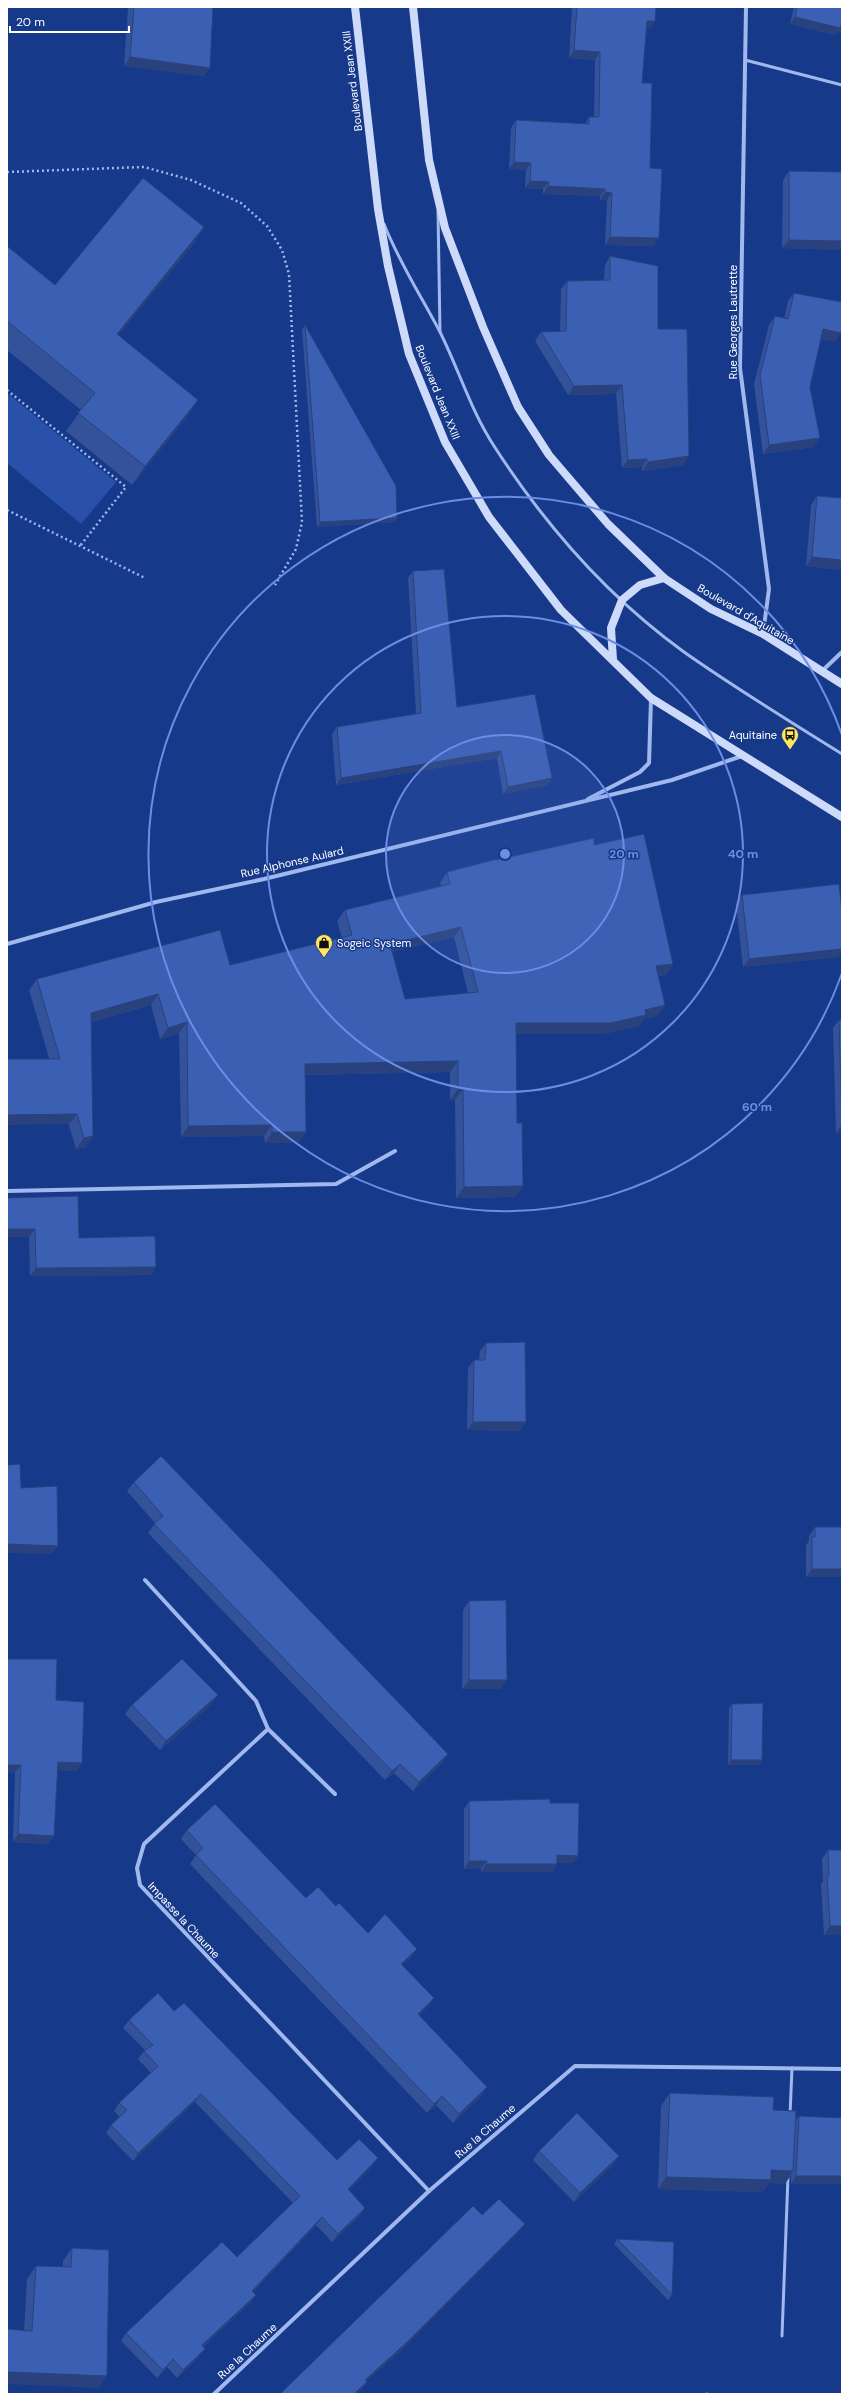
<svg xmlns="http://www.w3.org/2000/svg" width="849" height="2401" font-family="'DM Sans',sans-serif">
<rect width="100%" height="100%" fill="#17398a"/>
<path fill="#2951a9" d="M 7,393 L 116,482 L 81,524 L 7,463 Z"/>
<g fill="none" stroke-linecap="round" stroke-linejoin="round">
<g stroke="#a0b8ee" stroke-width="2.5" stroke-dasharray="2 3" stroke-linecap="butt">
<path d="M 7,172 L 144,167 L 191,180 L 241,203 L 267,226 L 282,250 L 289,274 L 302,522 L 296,549 L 275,585"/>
<path d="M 7,390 L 126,487 L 80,546"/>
<path d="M 7,510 L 145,578"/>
</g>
<g stroke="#a0b8ee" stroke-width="3">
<path d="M 745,60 L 842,85"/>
<path d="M 438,211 L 440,332"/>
<path d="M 384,224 C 399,262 421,296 440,332 C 459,370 471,411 494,446 C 545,525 608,597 684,652 C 735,688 789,721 842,754"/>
<path d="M 790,2115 L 792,2068"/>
<path d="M 782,2336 L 788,2176"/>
</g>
<g stroke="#a0b8ee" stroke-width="4">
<path d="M 746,7 L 740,368 L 769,589 L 763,634"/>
<path d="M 822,671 L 842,652"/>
<path d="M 588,799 L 640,772 L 649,763 L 651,699"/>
<path d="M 7,944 L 156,902 L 264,879 L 672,780 L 742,756"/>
<path d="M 7,1191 L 336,1184 L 395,1151"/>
<path d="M 145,1580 L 256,1701 L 268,1729 L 144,1844 L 137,1868 L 140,1885 L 429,2191"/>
<path d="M 268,1729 L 335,1794"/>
<path d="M 214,2394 L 429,2191 L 575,2066 L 842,2069"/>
</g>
<g stroke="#cddafa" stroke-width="8">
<path d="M 355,7 L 378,209 L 388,266 L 409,354 L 445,442 L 489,517 L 561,610 L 651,698 L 842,817"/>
<path d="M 413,7 L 429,160 L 445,228 L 483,327 L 518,407 L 549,455 L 608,524 L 664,578 L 711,609 L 763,634 L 842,684"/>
<path d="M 613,660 L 611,628 L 622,600 L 640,585 L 664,578"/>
</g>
</g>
<g fill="#335299" fill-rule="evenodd">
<path d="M 128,7 L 213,7 L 204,76 L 124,66 Z"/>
<path d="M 572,7 L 656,7 L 655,21 L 650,28 L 646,28 L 642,83 L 650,168 L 654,246 L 605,245 L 607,200 L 600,200 L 600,196 L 543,194 L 543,189 L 525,188 L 526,170 L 509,169 L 511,128 L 516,120 L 585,124 L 589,117 L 594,117 L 595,60 L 569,58 Z"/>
<path d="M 794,7 L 842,7 L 837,32 L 835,35 L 790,24 Z"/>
<path d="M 789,171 L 842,172 L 842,250 L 782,248 L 783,180 Z"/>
<path d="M 204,227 L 192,246 L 118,335 L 198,400 L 186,418 L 132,485 L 66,431 L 81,410 L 7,350 L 7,246 L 55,285 Z"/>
<path d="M 610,256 L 658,329 L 683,465 L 642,471 L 642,467 L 622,468 L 616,394 L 568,395 L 535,341 L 541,332 L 560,331 L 561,289 L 567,281 L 604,280 L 605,265 Z"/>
<path d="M 794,293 L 835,342 L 821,339 L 810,387 L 813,447 L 763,454 L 754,384 L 769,325 L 775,316 L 784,319 L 788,301 Z"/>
<path d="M 305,325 L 397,518 L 394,522 L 317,527 L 302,330 Z"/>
<path d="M 817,496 L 842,498 L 842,570 L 806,566 L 811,505 Z"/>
<path d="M 413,571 L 457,707 L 552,778 L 547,785 L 503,794 L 497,758 L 336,785 L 332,734 L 337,727 L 416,714 L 408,578 Z"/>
<path d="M 594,845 L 673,964 L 666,975 L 658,976 L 665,1005 L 657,1016 L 643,1019 L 639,1026 L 603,1034 L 516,1034 L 515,1197 L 456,1198 L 455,1100 L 450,1100 L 450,1072 L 305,1075 L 306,1132 L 298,1143 L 265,1143 L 264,1136 L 181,1137 L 179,1033 L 160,1039 L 151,1005 L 92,1022 L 86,1147 L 76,1149 L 29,990 L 37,979 L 230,965 L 342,938 L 337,921 L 345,910 L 441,886 L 440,883 L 447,872 L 496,860 ZM 454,937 L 468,993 L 405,999 L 392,952 Z"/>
<path d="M 742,895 L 839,957 L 743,967 L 736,904 Z"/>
<path d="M 839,1020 L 842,1020 L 842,1133 L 836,1133 L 833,1028 Z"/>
<path d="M 7,1198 L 79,1238 L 156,1267 L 150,1275 L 30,1276 L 29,1237 L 7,1237 Z"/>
<path d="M 486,1343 L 526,1422 L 520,1431 L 467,1430 L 468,1368 L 474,1360 L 479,1360 L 480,1351 Z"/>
<path d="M 134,1482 L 442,1763 L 413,1791 L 394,1773 L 385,1780 L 148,1533 L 155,1523 L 127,1491 Z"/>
<path d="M 815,1527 L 842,1527 L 842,1577 L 806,1577 L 806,1545 L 809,1541 L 809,1536 Z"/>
<path d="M 469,1601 L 501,1689 L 462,1689 L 463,1610 Z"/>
<path d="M 7,1659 L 56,1700 L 77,1771 L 57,1770 L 48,1844 L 13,1842 L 15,1773 L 7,1772 Z"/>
<path d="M 212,1704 L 160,1750 L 125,1714 L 132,1705 Z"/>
<path d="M 732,1704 L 762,1760 L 759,1765 L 728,1765 L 729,1708 Z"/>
<path d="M 469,1801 L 550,1803 L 578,1856 L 573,1863 L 557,1863 L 552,1872 L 481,1872 L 481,1868 L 464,1869 L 464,1809 Z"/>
<path d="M 187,1830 L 306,1898 L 336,1906 L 368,1933 L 411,1957 L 402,1965 L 434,1998 L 428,2006 L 419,2015 L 487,2087 L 481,2096 L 453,2123 L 436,2105 L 427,2113 L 190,1864 L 196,1855 L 181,1839 Z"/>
<path d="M 828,1850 L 842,1934 L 824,1935 L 821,1884 L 823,1881 L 822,1859 Z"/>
<path d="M 174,2011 L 337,2160 L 372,2166 L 349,2190 L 365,2208 L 359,2217 L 332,2242 L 316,2225 L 253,2292 L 256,2295 L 250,2303 L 203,2347 L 199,2357 L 177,2378 L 167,2367 L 157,2378 L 121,2341 L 126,2333 L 237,2257 L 293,2203 L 195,2102 L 133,2161 L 106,2133 L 111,2125 L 120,2117 L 114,2111 L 119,2103 L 151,2073 L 138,2059 L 145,2050 L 123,2028 L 129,2020 Z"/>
<path d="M 670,2093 L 795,2121 L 799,2116 L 842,2118 L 791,2184 L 791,2175 L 785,2184 L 769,2183 L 762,2192 L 658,2189 L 661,2106 Z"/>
<path d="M 539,2151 L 619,2156 L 613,2165 L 574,2202 L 533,2160 Z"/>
<path d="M 617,2239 L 672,2295 L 668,2300 L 614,2244 Z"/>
<path d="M 72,2248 L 107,2376 L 98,2388 L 24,2331 L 27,2279 L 36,2266 L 63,2267 L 63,2261 Z"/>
</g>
<g fill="#29427d">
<path d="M 795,17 L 842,25 L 842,34 L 837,32 L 835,35 L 790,24 Z"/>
<path d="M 647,21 L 655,21 L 650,28 L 641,28 Z"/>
<path d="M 574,50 L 600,52 L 595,60 L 569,58 Z"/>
<path d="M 130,57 L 210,68 L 204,76 L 124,66 Z"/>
<path d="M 514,162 L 531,163 L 526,170 L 509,169 Z"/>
<path d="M 530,181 L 549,182 L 543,189 L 525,188 Z"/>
<path d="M 548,186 L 605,189 L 600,196 L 543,194 Z"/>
<path d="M 605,192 L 612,193 L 607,200 L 600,200 Z"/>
<path d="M 204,227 L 192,246 L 104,353 L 117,334 Z"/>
<path d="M 610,237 L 659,238 L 654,246 L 605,245 Z"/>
<path d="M 789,240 L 842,241 L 842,250 L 782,248 Z"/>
<path d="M 823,329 L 841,333 L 835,342 L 817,338 Z"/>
<path d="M 622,385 L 616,394 L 568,395 L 574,386 Z"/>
<path d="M 198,400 L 186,418 L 132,485 L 145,466 Z"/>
<path d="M 820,438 L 813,447 L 763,454 L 769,445 Z"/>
<path d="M 689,456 L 683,465 L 642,471 L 648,462 Z"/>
<path d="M 647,459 L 642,467 L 622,468 L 628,460 Z"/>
<path d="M 397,518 L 394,522 L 317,527 L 320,522 Z"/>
<path d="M 812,557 L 842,560 L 842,570 L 806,566 Z"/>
<path d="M 501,751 L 497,758 L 336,785 L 341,778 Z"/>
<path d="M 552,778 L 547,785 L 503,794 L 508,787 Z"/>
<path d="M 461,927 L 454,937 L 382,954 L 390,944 Z"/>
<path d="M 842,949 L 842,954 L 839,957 L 743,967 L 749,959 Z"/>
<path d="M 673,964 L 666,975 L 649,977 L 656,966 Z"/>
<path d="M 158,994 L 151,1005 L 84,1024 L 91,1013 Z"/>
<path d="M 665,1005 L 657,1016 L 643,1019 L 639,1026 L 603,1034 L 508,1034 L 516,1023 L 645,1010 Z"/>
<path d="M 187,1022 L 179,1033 L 160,1039 L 168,1028 Z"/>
<path d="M 458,1061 L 450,1072 L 297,1075 L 305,1064 Z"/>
<path d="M 458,1089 L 463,1089 L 455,1100 L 450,1100 Z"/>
<path d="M 77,1114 L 69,1124 L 7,1125 L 7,1115 Z"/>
<path d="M 842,1124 L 842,1133 L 836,1133 Z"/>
<path d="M 272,1125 L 264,1136 L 181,1137 L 188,1126 Z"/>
<path d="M 272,1132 L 306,1132 L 298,1143 L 265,1143 Z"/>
<path d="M 93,1136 L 86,1147 L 76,1149 L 84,1138 Z"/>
<path d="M 523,1186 L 515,1197 L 456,1198 L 464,1187 Z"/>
<path d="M 7,1229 L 35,1229 L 29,1237 L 7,1237 Z"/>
<path d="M 156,1267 L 150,1275 L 30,1276 L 36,1268 Z"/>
<path d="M 473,1422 L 526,1422 L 520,1431 L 467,1430 Z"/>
<path d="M 7,1544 L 58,1546 L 52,1554 L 7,1553 Z"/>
<path d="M 812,1569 L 842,1569 L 842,1577 L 806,1577 Z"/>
<path d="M 469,1680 L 507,1680 L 501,1689 L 462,1689 Z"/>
<path d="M 218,1695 L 212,1704 L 160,1750 L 166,1741 Z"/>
<path d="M 448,1754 L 442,1763 L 413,1791 L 419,1782 Z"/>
<path d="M 731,1760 L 762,1760 L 759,1765 L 728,1765 Z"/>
<path d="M 58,1762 L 82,1763 L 77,1771 L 52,1770 Z"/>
<path d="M 400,1764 L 394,1773 L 385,1780 L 392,1771 Z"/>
<path d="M 7,1765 L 21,1765 L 15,1773 L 7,1772 Z"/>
<path d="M 18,1834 L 54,1836 L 48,1844 L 13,1842 Z"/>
<path d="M 557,1855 L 578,1856 L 573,1863 L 551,1863 Z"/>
<path d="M 469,1861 L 487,1861 L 481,1868 L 464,1869 Z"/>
<path d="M 486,1864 L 557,1864 L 552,1872 L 481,1872 Z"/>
<path d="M 830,1926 L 842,1926 L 842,1934 L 824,1935 Z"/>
<path d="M 417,1949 L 411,1957 L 395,1972 L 401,1964 Z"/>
<path d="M 434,1998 L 428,2006 L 412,2023 L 418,2014 Z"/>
<path d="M 487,2087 L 481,2096 L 453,2123 L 459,2114 Z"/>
<path d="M 201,2094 L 195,2102 L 133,2161 L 138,2153 Z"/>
<path d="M 442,2096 L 436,2105 L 427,2113 L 434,2104 Z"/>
<path d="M 619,2156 L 613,2165 L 574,2202 L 580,2193 Z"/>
<path d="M 378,2158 L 372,2166 L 342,2198 L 348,2189 Z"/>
<path d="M 771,2170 L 793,2171 L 785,2184 L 769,2183 L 762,2192 L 658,2189 L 666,2177 Z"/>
<path d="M 796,2176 L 842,2176 L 842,2184 L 791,2184 Z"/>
<path d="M 365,2208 L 359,2217 L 332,2242 L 338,2234 Z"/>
<path d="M 322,2217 L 316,2225 L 246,2299 L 252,2291 Z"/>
<path d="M 525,2224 L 519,2232 L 400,2352 L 359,2388 L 365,2380 Z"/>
<path d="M 256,2295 L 250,2303 L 196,2353 L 202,2345 Z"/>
<path d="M 205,2349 L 199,2357 L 177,2378 L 183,2370 Z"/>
<path d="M 173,2359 L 167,2367 L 157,2378 L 163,2370 Z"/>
<path d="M 7,2372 L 107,2376 L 98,2388 L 7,2384 Z"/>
<path d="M 367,2382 L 361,2391 L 357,2394 L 354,2394 Z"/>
</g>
<g fill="#3b5fb2" stroke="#29427d" fill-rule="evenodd">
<path d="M 134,7 L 213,7 L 210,68 L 130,57 Z"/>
<path d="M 577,7 L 656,7 L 655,21 L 647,21 L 642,83 L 652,83 L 650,168 L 662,169 L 659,238 L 610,237 L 612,193 L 605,192 L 605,189 L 548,186 L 549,182 L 530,181 L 531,163 L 514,162 L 516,120 L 589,124 L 589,117 L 599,117 L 600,52 L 574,50 Z"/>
<path d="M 797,7 L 842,7 L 842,25 L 841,25 L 840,28 L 795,17 Z"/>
<path d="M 789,171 L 842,172 L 842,241 L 789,240 Z"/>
<path d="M 143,178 L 204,227 L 117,334 L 198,400 L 145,466 L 78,413 L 95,393 L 7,321 L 7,246 L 55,285 Z"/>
<path d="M 610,256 L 658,266 L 658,329 L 687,329 L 689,456 L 648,462 L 647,459 L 628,460 L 622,385 L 574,386 L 541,332 L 566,331 L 567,281 L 610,280 Z"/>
<path d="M 794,293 L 842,302 L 842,327 L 841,333 L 823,329 L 810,387 L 820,438 L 769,445 L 760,375 L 775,316 L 788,319 Z"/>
<path d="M 305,325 L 396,486 L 397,518 L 320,522 Z"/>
<path d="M 817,496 L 842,498 L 842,560 L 812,557 Z"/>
<path d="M 444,569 L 457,707 L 535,694 L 552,778 L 508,787 L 501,751 L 341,778 L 337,727 L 421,713 L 413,571 Z"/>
<path d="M 644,834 L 673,964 L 656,966 L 665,1005 L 645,1010 L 646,1015 L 611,1023 L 516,1023 L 517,1123 L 522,1123 L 523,1186 L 464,1187 L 463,1089 L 458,1089 L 458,1061 L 305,1064 L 306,1132 L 272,1132 L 272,1125 L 188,1126 L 187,1022 L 168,1028 L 158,994 L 91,1013 L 93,1136 L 84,1138 L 77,1114 L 7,1115 L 7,1059 L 60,1059 L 37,979 L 220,930 L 230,965 L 352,935 L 345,910 L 450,884 L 447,872 L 497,859 L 496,860 L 594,838 L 594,845 ZM 461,927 L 478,992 L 405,999 L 390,944 Z"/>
<path d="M 839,884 L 842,913 L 842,949 L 749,959 L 742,895 Z"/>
<path d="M 839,1020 L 842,1020 L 842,1124 Z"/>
<path d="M 78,1196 L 79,1238 L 155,1236 L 156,1267 L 36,1268 L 35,1229 L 7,1229 L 7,1198 Z"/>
<path d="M 525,1342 L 526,1422 L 473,1422 L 474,1360 L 485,1360 L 486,1343 Z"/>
<path d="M 161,1456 L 448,1754 L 419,1782 L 400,1764 L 392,1771 L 154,1524 L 163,1516 L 134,1482 Z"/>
<path d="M 20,1464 L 21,1488 L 57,1486 L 58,1546 L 7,1544 L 7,1465 Z"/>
<path d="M 815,1527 L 842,1527 L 842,1569 L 812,1569 L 812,1537 L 815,1537 Z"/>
<path d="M 506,1600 L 507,1680 L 469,1680 L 469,1601 Z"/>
<path d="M 7,1659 L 57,1659 L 56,1700 L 84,1702 L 82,1763 L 58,1762 L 54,1836 L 18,1834 L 21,1765 L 7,1765 Z"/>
<path d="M 182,1659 L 218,1695 L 166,1741 L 132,1705 Z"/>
<path d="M 763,1703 L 762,1760 L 731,1760 L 732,1704 Z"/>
<path d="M 550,1799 L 550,1803 L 579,1803 L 578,1856 L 557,1855 L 557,1864 L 486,1864 L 487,1861 L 469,1861 L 469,1801 Z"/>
<path d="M 215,1804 L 306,1898 L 318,1887 L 336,1906 L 339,1903 L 368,1933 L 385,1914 L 417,1949 L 401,1964 L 434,1998 L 418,2014 L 487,2087 L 459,2114 L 442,2096 L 434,2104 L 196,1855 L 203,1848 L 187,1830 Z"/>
<path d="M 828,1850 L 842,1850 L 842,1926 L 830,1926 L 827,1876 L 829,1876 Z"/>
<path d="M 158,1993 L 174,2011 L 184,2003 L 337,2160 L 359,2139 L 378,2158 L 348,2189 L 365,2208 L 338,2234 L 322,2217 L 252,2291 L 256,2295 L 202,2345 L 205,2349 L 183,2370 L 173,2359 L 163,2370 L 126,2333 L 222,2242 L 237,2257 L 300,2196 L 201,2094 L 138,2153 L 111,2125 L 127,2110 L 119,2103 L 158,2066 L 144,2051 L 153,2045 L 129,2020 Z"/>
<path d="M 670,2093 L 774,2097 L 773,2110 L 796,2111 L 793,2171 L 771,2170 L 771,2180 L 666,2177 Z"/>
<path d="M 577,2113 L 619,2156 L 580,2193 L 539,2151 Z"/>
<path d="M 799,2116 L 842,2118 L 842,2176 L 796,2176 Z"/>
<path d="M 499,2199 L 525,2224 L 406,2343 L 365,2380 L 367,2382 L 354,2394 L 280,2394 L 473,2206 L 482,2215 Z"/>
<path d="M 617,2239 L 674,2242 L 672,2295 Z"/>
<path d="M 72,2248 L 109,2250 L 107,2376 L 7,2372 L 7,2329 L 32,2331 L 36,2266 L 71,2267 Z"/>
<path d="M 707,2391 L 710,2394 L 703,2394 Z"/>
</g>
<circle cx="505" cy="854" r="119" fill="#6c8ce6" fill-opacity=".12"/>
<g fill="none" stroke="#6c8ce6" stroke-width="2">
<circle cx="505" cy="854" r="119"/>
<circle cx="505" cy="854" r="238"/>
<path d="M842 973A357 357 0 1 1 842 735"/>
</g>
<defs>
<symbol id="bus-pin" viewBox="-11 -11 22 30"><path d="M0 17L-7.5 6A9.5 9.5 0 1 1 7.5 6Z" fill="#ffe75d" stroke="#17398a"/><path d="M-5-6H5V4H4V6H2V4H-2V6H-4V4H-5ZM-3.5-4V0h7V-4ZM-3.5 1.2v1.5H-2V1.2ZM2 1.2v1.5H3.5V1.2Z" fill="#111"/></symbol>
<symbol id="shop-pin" viewBox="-11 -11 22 30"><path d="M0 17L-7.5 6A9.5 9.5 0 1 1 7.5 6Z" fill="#ffe75d" stroke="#17398a"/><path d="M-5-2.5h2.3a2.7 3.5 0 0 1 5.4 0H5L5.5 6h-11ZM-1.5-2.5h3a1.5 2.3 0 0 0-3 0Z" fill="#111"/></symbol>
</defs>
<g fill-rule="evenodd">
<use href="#bus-pin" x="780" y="725" width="20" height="27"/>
<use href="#shop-pin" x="314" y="933" width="20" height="27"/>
</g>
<g text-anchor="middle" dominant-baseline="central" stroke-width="3" stroke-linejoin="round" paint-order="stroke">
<g font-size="11" fill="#fff" stroke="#17398a">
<text transform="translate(352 81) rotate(-97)">Boulevard Jean XXIII</text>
<text transform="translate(733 322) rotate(-90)">Rue Georges Lautrette</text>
<text transform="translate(438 392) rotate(68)">Boulevard Jean XXIII</text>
<text transform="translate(746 614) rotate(30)">Boulevard d'Aquitaine</text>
<text transform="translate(292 862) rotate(-13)">Rue Alphonse Aulard</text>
<text transform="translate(184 1920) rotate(47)">Impasse la Chaume</text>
<text transform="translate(485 2131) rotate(-41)">Rue la Chaume</text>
<text transform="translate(247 2351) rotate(-43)">Rue la Chaume</text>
</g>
<g font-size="11" fill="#fff" stroke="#17398a" text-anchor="end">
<text x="777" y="735">Aquitaine</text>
<text x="337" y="943" text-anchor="start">Sogeic System</text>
</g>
</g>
<circle cx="505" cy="854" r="6" fill="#6c8ce6" stroke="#17398a" stroke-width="2"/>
<g font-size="12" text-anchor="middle" font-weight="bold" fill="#6c8ce6" stroke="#17398a" stroke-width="3" stroke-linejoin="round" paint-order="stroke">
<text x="624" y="858">20 m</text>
<text x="743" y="858">40 m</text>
<text x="757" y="1111">60 m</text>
</g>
<rect width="849" height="2401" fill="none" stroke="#ffffff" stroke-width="16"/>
<path d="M10 26v6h119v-6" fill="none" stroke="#ffffff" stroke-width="2"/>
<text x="16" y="26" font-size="12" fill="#ffffff" stroke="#17398a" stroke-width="3" paint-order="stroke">20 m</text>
</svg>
